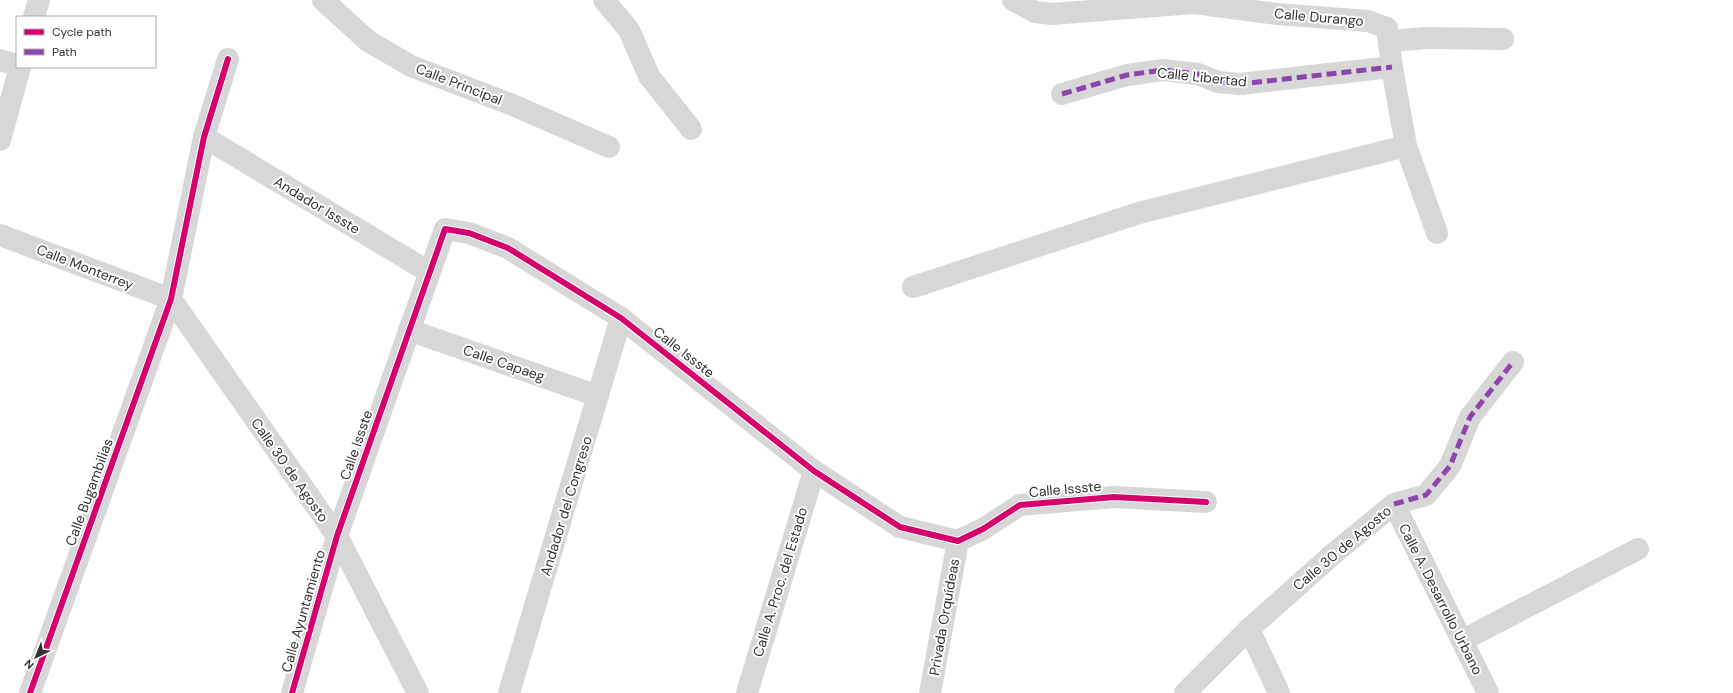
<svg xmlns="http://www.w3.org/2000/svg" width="1733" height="693" font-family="'DM Sans',sans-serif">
<rect width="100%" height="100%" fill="#fff"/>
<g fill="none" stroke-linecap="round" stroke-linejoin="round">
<g stroke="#d7d7d7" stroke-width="22">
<path d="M 323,0 L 368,41 L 411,66 L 515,106 L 609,147"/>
<path d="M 604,0 L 629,30 L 649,76 L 691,129"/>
<path d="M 1013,0 L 1035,12 L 1052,14 L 1194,3 L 1277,14 L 1368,21 L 1387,28 L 1392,67 L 1406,146 L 1437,233"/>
<path d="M 34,17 L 39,0"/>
<path d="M 1390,41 L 1427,38 L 1503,39"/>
<path d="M 0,60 L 17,65"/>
<path d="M 1062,94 L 1127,75 L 1163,70 L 1198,74 L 1218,82 L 1240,84 L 1392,67"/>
<path d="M 204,137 L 429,272"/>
<path d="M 0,140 L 20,67"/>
<path d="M 0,235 L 171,299"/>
<path d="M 913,287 L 1139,213 L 1406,146"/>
<path d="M 171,299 L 337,536 L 418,693"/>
<path d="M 409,330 L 598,396"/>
<path d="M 1394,504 L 1488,693"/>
<path d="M 1249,629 L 1279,693"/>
<path d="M 1463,640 L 1638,549"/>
<path d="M 30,693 L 171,299 L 204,137 L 228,59"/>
<path d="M 292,693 L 337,536 L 445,229 L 469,233 L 508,248 L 621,318 L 814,471 L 900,527 L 958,541 L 983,529 L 1020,505 L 1114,497 L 1206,502"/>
<path d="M 509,693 L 621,318"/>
<path d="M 747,693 L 814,471"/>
<path d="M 930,693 L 958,541"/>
<path d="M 1185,693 L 1249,629 L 1332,555 L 1394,504 L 1426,495 L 1450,466 L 1470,417 L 1513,362"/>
</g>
<g stroke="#8e44ad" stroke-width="5" stroke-dasharray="10 5" stroke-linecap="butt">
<path d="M 1062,94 L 1127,75 L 1163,70 L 1198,74 L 1218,82 L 1240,84 L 1392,67"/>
<path d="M 1394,504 L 1426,495 L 1450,466 L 1470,417 L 1513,362"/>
</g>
<defs>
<g id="cycleway">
<path d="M 30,693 L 171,299 L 204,137 L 228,59"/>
<path d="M 292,693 L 337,536 L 445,229 L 469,233 L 508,248 L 621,318 L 814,471 L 900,527 L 958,541 L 983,529 L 1020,505 L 1114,497 L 1206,502"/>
</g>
</defs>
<use href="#cycleway" stroke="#fff" stroke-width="8"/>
<use href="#cycleway" stroke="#d6006c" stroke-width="6"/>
</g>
<g text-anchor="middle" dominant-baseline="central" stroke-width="4" stroke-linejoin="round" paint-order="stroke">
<g font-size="14" fill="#333" stroke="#fff">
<text transform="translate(1319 17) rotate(5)">Calle Durango</text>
<text transform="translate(1202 77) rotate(6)">Calle Libertad</text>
<text transform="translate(459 84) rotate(21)">Calle Principal</text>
<text transform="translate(317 205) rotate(31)">Andador Issste</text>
<text transform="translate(85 267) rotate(21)">Calle Monterrey</text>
<text transform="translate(684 352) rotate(38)">Calle Issste</text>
<text transform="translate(504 363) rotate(19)">Calle Capaeg</text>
<text transform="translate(356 445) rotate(-71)">Calle Issste</text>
<text transform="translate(290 470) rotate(55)">Calle 30 de Agosto</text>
<text transform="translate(1065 489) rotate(-5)">Calle Issste</text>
<text transform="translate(89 492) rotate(-70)">Calle Bugambilias</text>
<text transform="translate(566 506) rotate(-73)">Andador del Congreso</text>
<text transform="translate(1342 548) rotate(-40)">Calle 30 de Agosto</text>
<text transform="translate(780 582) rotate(-73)">Calle A. Proc. del Estado</text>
<text transform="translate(1441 599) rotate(63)">Calle A. Desarrollo Urbano</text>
<text transform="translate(303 611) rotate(-74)">Calle Ayuntamiento</text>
<text transform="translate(944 617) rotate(-80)">Privada Orquídeas</text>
</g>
</g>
<rect x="16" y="16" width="140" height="52" fill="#ffffff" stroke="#adadad"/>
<rect x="24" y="29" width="20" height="6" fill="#d6006c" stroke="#adadad"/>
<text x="52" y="36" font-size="12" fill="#333333">Cycle path</text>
<rect x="24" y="49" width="20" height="6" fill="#8e44ad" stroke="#adadad"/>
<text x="52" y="56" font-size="12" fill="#333333">Path</text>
<g transform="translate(36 657) rotate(223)" stroke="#ffffff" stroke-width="3" paint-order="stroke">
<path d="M0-3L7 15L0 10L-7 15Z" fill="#333333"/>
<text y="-6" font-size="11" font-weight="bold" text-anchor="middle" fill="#333333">N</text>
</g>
</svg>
